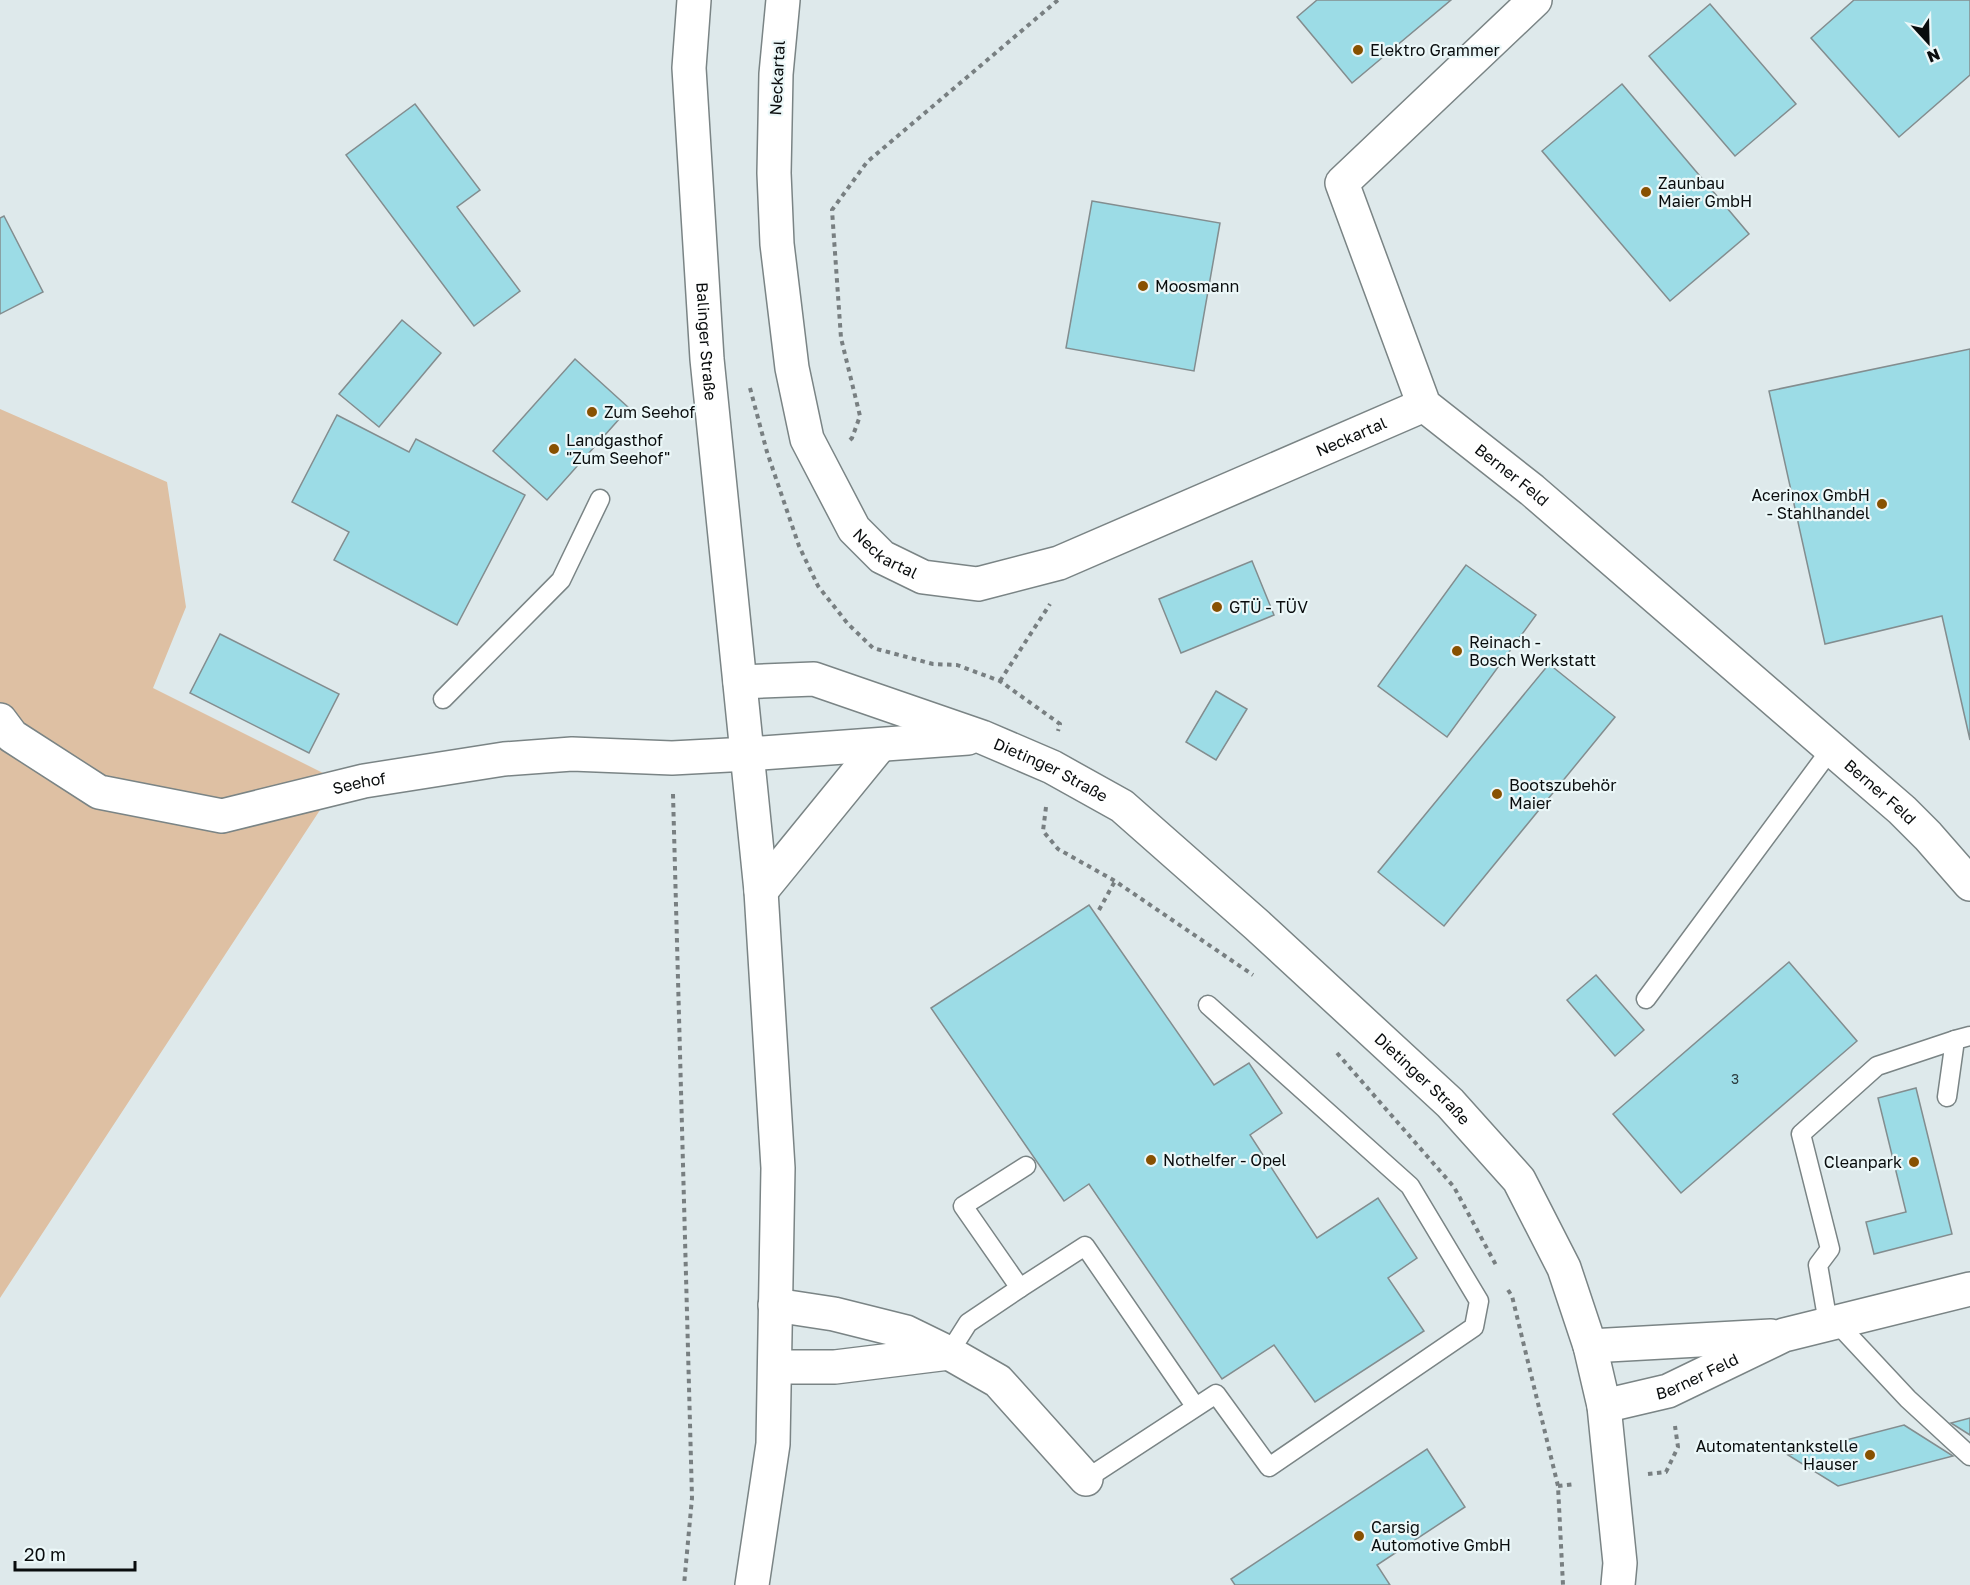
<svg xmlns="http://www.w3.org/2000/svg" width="1970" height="1585" font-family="'Golos Text',sans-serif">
<rect width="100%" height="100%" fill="#dee9eb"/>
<path fill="#dec0a3" d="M 0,409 L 167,482 L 186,607 L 153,688 L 339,781 L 0,1298 Z"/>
<g fill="#9cdce6" stroke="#838d8f" stroke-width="1.5">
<path d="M 1317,0 L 1451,0 L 1352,83 L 1297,17 Z"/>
<path d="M 1854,0 L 1970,0 L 1970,75 L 1899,137 L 1811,38 Z"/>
<path d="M 1710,4 L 1796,104 L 1735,156 L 1649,56 Z"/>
<path d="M 1622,84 L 1749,234 L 1670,301 L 1542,151 Z"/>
<path d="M 415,104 L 480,190 L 457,207 L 520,291 L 474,326 L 346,155 Z"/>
<path d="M 1092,201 L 1220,223 L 1194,371 L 1066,348 Z"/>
<path d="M 4,216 L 43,292 L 0,314 L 0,218 Z"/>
<path d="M 402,320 L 441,353 L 379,427 L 339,394 Z"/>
<path d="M 1970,349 L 1970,740 L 1942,616 L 1825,644 L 1769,391 Z"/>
<path d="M 575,359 L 629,408 L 547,500 L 493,451 Z"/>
<path d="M 337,415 L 409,452 L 416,439 L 525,495 L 457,625 L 334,560 L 349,532 L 292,502 Z"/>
<path d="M 1252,561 L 1274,615 L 1181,653 L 1159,599 Z"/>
<path d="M 1466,565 L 1536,615 L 1447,737 L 1378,686 Z"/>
<path d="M 220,634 L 339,694 L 309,753 L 190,693 Z"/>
<path d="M 1549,664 L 1615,717 L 1444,926 L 1378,872 Z"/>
<path d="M 1216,691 L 1247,709 L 1216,760 L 1186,742 Z"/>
<path d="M 1089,905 L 1214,1085 L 1249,1063 L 1282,1113 L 1250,1135 L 1317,1238 L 1378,1198 L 1417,1258 L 1388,1278 L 1424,1331 L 1315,1402 L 1274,1345 L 1222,1379 L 1089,1184 L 1064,1201 L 931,1008 Z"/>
<path d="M 1789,962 L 1857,1041 L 1681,1193 L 1613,1114 Z"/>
<path d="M 1596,975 L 1644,1030 L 1615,1056 L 1567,1000 Z"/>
<path d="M 1916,1088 L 1952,1234 L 1874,1254 L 1866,1222 L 1906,1212 L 1878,1098 Z"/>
<path d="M 1970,1418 L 1970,1435 L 1951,1423 Z"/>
<path d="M 1904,1425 L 1953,1456 L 1838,1486 L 1788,1455 Z"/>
<path d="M 1427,1449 L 1465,1507 L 1377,1565 L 1390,1585 L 1235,1585 L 1231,1579 Z"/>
</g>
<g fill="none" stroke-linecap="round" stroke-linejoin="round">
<defs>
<g id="lane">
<path d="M 443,699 L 561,580 L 600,499"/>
<path d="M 1646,999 L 1831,749"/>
<path d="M 1947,1097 L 1955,1040 L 1970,1036"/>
<path d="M 1020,1288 L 1085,1246 L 1195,1406"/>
<path d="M 1836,1322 L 1908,1399 L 1970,1456"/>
<path d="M 1828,1323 L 1818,1265 L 1830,1249 L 1801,1134 L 1877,1066 L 1955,1040"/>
<path d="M 949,1353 L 968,1323 L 1020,1288 L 963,1206 L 1026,1166"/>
<path d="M 1086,1479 L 1216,1394 L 1269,1467 L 1474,1327 L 1479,1301 L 1410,1186 L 1208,1005"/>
</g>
<g id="street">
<path id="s1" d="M 783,0 L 776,74 L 774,173 L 777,244 L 792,368 L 807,439 L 854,529 L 882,557 L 923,577 L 978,584 L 1059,563 L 1424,405"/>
<path id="s2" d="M 1535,0 L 1342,183 L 1424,405 L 1532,490 L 1902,810 L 1928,836 L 1970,884"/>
<path id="s3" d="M 0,720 L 12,736 L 99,792 L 222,816 L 364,781 L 504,759 L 572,754 L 672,758 L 748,754"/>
<path d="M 775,1305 L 834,1314 L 906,1332 L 949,1353 L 998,1381 L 1086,1479"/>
<path d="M 1590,1346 L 1771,1336"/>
<path d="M 775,1367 L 835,1367 L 949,1353"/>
<path id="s4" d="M 1604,1406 L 1668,1391 L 1784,1335 L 1970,1289"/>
</g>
<g id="secondary">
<path id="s5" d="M 694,0 L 689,68 L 707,359 L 761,891 L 778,1168 L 773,1444 L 752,1585"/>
<path id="s6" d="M 740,682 L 814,679 L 982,737 L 1052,767 L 1122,806 L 1257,925 L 1450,1103 L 1519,1180 L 1564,1268 L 1590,1346 L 1604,1406 L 1620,1563 L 1618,1585"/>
<path d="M 748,754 L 968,738"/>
<path d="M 761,891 L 880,745"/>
</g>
</defs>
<use href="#lane" stroke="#7a8485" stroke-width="21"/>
<use href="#street" stroke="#7a8485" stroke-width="36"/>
<use href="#secondary" stroke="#7a8485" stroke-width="36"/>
<g stroke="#787f81" stroke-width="4" stroke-dasharray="4.5 4.5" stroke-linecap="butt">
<path d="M 750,388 L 767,452 L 799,546 L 818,586 L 848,624 L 873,648 L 933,664 L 957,665 L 1000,681 L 1060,724 L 1058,731"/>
<path d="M 850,440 L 852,438 L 860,416 L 841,338 L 832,210 L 867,162 L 1058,0"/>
<path d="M 1000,681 L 1050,604"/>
<path d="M 673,794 L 692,1498 L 684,1585"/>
<path d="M 1046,807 L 1043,831 L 1058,849 L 1115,881 L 1253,975"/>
<path d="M 1099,910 L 1115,881"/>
<path d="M 1337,1053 L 1454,1187 L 1497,1267"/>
<path d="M 1508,1290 L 1512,1296 L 1558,1486 L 1563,1585"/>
<path d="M 1648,1474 L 1666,1472 L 1678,1447 L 1675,1426"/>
<path d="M 1558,1486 L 1575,1484"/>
</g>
<use href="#lane" stroke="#fff" stroke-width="18"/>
<use href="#street" stroke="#fff" stroke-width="33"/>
<use href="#secondary" stroke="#fff" stroke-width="33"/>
</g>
<g fill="#885101" stroke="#ebf7f8" stroke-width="2">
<circle cx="1358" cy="50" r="6"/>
<circle cx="1646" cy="192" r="6"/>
<circle cx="1143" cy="286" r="6"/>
<circle cx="592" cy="412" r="6"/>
<circle cx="554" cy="449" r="6"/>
<circle cx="1882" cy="504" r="6"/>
<circle cx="1217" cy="607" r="6"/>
<circle cx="1457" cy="651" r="6"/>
<circle cx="1497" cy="794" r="6"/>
<circle cx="1151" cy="1160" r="6"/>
<circle cx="1914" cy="1162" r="6"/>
<circle cx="1870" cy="1455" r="6"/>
<circle cx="1359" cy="1536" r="6"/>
</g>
<g text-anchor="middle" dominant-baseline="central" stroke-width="4.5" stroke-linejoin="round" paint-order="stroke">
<g font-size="14" fill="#2e4043">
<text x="1735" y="1078">3</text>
</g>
<g font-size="16" fill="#090c0d" stroke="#ebf7f8" text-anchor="start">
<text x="1370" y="50">Elektro Grammer</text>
<text x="1658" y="183">Zaunbau<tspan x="1658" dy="18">Maier GmbH</tspan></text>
<text x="1155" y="286">Moosmann</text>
<text x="604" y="412">Zum Seehof</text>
<text x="566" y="440">Landgasthof<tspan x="566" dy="18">"Zum Seehof"</tspan></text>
<text x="1870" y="495" text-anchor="end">Acerinox GmbH<tspan x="1870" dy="18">- Stahlhandel</tspan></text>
<text x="1229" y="607">GTÜ - TÜV</text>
<text x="1469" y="642">Reinach -<tspan x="1469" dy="18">Bosch Werkstatt</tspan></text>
<text x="1509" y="785">Bootszubehör<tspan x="1509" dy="18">Maier</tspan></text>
<text x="1163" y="1160">Nothelfer - Opel</text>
<text x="1902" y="1162" text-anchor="end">Cleanpark</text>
<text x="1858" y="1446" text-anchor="end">Automatentankstelle<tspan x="1858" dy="18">Hauser</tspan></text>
<text x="1371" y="1527">Carsig<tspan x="1371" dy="18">Automotive GmbH</tspan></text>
</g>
<g font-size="16" fill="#090c0d" stroke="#ebf7f8">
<text transform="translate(777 78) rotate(-87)">Neckartal</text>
<text stroke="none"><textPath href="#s5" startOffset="342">Balinger Straße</textPath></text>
<text stroke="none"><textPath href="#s1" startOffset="1086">Neckartal</textPath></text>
<text stroke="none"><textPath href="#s2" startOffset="615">Berner Feld</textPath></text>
<text stroke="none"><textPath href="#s1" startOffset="584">Neckartal</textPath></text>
<text stroke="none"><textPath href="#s6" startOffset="328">Dietinger Straße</textPath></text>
<text stroke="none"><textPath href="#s3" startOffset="390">Seehof</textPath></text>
<text stroke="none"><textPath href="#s2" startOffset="1101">Berner Feld</textPath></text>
<text stroke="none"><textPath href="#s6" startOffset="814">Dietinger Straße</textPath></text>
<text stroke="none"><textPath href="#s4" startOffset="98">Berner Feld</textPath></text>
</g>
</g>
<g transform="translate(1928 42) rotate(158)" stroke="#ebf7f8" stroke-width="4.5" paint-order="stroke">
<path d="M0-4.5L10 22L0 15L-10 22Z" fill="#090c0d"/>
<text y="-9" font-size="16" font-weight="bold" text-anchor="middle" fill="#090c0d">N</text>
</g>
<path d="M15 1561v9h120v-9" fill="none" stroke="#090c0d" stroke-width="3"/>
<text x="24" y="1561" font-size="18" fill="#090c0d" stroke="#ebf7f8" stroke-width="4.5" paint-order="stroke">20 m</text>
</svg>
